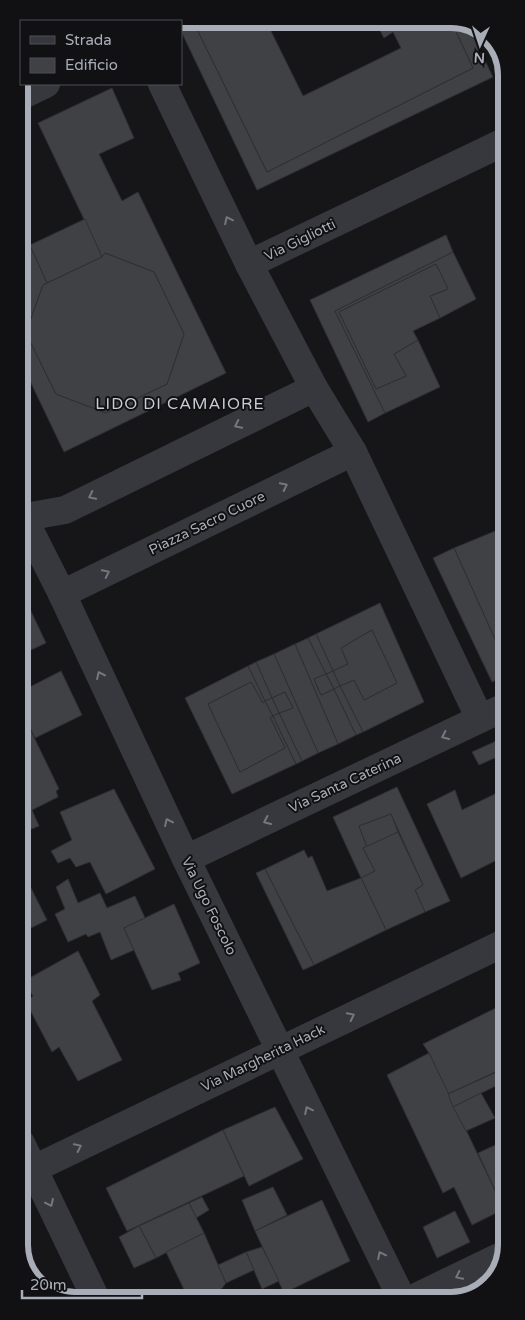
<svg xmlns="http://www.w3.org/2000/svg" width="525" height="1320" font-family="'Varela Round',sans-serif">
<rect width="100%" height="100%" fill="#161618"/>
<g fill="#404145" stroke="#303034">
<path d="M 175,19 L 192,19 L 267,172 L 473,68 L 450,19 L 454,19 L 467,24 L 493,77 L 257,190 L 181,31 L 181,21 L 176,21 Z"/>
<path d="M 192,19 L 265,19 L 303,96 L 401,48 L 393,32 L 384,38 L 374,19 L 450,19 L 473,68 L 267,172 Z"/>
<path d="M 112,88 L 134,138 L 99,154 L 122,201 L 138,192 L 226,373 L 64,452 L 20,360 L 19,251 L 30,245 L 47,283 L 43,285 L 26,333 L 56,394 L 106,413 L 167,384 L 184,334 L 154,272 L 105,253 L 102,257 L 38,123 Z"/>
<path d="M 85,219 L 102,257 L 47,283 L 30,245 Z"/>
<path d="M 446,235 L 453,252 L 335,311 L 385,413 L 368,422 L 310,300 Z"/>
<path d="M 453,252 L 476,299 L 440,318 L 430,296 L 448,289 L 436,264 L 339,312 L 376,389 L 406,376 L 394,354 L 418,340 L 440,387 L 385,413 L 335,311 Z"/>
<path d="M 105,253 L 154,272 L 184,334 L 167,384 L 106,413 L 56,394 L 26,333 L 43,285 L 102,257 Z"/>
<path d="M 436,264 L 448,289 L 430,296 L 440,318 L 413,331 L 418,340 L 394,354 L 406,376 L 376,389 L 339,312 Z"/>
<path d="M 505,527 L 505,583 L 503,584 L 505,587 L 505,654 L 502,655 L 454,548 Z"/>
<path d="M 454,548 L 502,655 L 505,654 L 505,676 L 492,682 L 433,558 Z"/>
<path d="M 20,588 L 46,643 L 20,655 Z"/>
<path d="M 380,603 L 424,702 L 363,732 L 340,686 L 354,680 L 364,700 L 397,683 L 372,630 L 341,648 L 348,664 L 333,671 L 316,634 Z"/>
<path d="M 372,630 L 397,683 L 364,700 L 354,680 L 340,686 L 333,671 L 348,664 L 341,648 Z"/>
<path d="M 316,634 L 333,671 L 326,674 L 308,638 Z"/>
<path d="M 308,638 L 326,674 L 314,679 L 321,695 L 334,689 L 356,735 L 338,744 L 295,644 Z"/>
<path d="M 295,644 L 338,744 L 318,753 L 274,654 Z"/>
<path d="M 274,654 L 318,753 L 302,761 L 279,713 L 293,708 L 285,692 L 272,698 L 256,662 Z"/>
<path d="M 256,662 L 272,698 L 265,701 L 248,666 Z"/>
<path d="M 248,666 L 265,701 L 263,703 L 251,682 L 208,704 L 240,772 L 285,748 L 270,717 L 273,716 L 296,764 L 232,794 L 185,698 Z"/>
<path d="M 61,671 L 82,715 L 35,738 L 20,708 L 20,692 Z"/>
<path d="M 333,671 L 340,686 L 334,689 L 326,674 Z"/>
<path d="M 326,674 L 334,689 L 321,695 L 314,679 Z"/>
<path d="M 251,682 L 263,703 L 265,701 L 273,716 L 270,717 L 285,748 L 240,772 L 208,704 Z"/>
<path d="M 340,686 L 363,732 L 356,735 L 334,689 Z"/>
<path d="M 285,692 L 293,708 L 279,713 L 272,698 Z"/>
<path d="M 272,698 L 279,713 L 273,716 L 265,701 Z"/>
<path d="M 20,708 L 59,789 L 56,791 L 58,797 L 32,810 L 39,826 L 21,833 L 21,801 L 27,798 L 21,784 Z"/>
<path d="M 279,713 L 302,761 L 296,764 L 273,716 Z"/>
<path d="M 505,737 L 505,769 L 502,770 L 497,757 L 479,765 L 472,752 Z"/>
<path d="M 397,787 L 450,901 L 425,912 L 415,890 L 423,885 L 391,814 L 359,826 L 367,847 L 363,848 L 375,871 L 361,878 L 333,817 Z"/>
<path d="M 114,789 L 155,869 L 106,894 L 90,862 L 76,867 L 70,858 L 58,863 L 51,851 L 72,840 L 60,812 Z"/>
<path d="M 455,790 L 462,810 L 501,791 L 505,799 L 505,856 L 461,878 L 427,804 Z"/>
<path d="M 391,814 L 398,832 L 367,847 L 359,826 Z"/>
<path d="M 398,832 L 423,885 L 415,890 L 425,912 L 386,930 L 361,878 L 375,871 L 363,848 Z"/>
<path d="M 304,850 L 308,858 L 312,856 L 327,891 L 361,878 L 386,930 L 314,965 L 265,869 Z"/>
<path d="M 21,868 L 47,920 L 21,933 Z"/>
<path d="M 265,869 L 314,965 L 303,970 L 256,873 Z"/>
<path d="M 68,879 L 78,903 L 100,893 L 107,908 L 135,896 L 145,918 L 124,928 L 134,950 L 111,960 L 100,932 L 88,937 L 86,934 L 68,942 L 55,914 L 65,909 L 56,887 Z"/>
<path d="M 174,904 L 200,963 L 178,973 L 181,980 L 152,990 L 124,928 Z"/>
<path d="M 78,951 L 100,995 L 92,1001 L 122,1060 L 78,1081 L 59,1047 L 52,1052 L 26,1002 L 33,996 L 24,981 Z"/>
<path d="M 506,1003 L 506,1067 L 448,1094 L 429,1053 L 423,1044 Z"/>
<path d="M 429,1053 L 504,1209 L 472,1225 L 454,1187 L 443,1193 L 387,1075 Z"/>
<path d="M 501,1070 L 506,1081 L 453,1107 L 448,1094 Z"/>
<path d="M 481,1093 L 495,1118 L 466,1131 L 453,1107 Z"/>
<path d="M 275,1107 L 303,1159 L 249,1186 L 223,1130 Z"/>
<path d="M 223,1130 L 244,1176 L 127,1231 L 106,1188 Z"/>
<path d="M 506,1140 L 506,1214 L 478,1153 Z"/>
<path d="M 273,1187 L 287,1215 L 255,1231 L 242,1200 Z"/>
<path d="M 202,1197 L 209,1210 L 196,1218 L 189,1203 Z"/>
<path d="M 322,1200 L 350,1261 L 284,1293 L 255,1231 Z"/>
<path d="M 189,1203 L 204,1233 L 156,1258 L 139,1226 Z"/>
<path d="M 455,1211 L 470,1242 L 437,1258 L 423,1227 Z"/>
<path d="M 139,1226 L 156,1258 L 134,1268 L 119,1237 Z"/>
<path d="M 204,1233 L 226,1283 L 219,1292 L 201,1300 L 189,1300 L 166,1252 Z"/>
<path d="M 262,1247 L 279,1281 L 262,1289 L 246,1252 Z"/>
<path d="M 246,1252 L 254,1270 L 226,1283 L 218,1265 Z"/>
</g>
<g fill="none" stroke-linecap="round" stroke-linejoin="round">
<g stroke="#37383d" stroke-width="28">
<path d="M 162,84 L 249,264 L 314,388 L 353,452 L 480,719"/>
<path d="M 19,97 L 46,84"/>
<path d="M 249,264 L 504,142"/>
<path d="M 20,511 L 62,594 L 186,859 L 402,1299"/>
<path d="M 20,518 L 65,510 L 314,388"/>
<path d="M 62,594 L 353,452"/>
<path d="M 186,859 L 505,707"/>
<path d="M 21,1143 L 97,1301"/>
<path d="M 21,1175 L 506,942"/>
<path d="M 412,1299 L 503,1255"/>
</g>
</g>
<defs><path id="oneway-chevron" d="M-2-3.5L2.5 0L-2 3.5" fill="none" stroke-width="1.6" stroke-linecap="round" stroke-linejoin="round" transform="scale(1.25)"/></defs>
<g stroke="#757881">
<use href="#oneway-chevron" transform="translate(228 220) rotate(-116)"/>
<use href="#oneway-chevron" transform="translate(238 425) rotate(154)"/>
<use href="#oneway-chevron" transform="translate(284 486) rotate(-26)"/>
<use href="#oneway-chevron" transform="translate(92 496) rotate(154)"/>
<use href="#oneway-chevron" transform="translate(106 573) rotate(-26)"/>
<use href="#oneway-chevron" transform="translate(100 675) rotate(-115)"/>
<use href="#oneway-chevron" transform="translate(445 736) rotate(155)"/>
<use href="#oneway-chevron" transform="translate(267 821) rotate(155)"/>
<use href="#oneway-chevron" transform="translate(168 822) rotate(-115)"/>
<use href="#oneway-chevron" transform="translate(351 1016) rotate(-26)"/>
<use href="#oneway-chevron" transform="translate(308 1110) rotate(-116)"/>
<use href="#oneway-chevron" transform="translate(78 1147) rotate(-26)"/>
<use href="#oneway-chevron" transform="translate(50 1203) rotate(65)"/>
<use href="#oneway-chevron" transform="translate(381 1255) rotate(-116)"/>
<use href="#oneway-chevron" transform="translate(459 1276) rotate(154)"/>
</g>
<g text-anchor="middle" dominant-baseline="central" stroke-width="4" stroke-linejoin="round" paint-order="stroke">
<g font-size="14" fill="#a8adb8" stroke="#111113">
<text transform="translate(300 240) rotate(-26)">Via Gigliotti</text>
<text transform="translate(207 523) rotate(-26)">Piazza Sacro Cuore</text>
<text transform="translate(345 783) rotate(-25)">Via Santa Caterina</text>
<text transform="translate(209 906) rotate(64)">Via Ugo Foscolo</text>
<text transform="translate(263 1058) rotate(-26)">Via Margherita Hack</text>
</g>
<g font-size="16" letter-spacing="1" fill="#c9ccd4" stroke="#111113">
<text x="180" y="404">LIDO DI CAMAIORE</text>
</g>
</g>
<path d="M0 0H525V1320H0ZM75 28H451A47 47 0 0 1 498 75V1245A47 47 0 0 1 451 1292H75A47 47 0 0 1 28 1245V75A47 47 0 0 1 75 28Z" fill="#111113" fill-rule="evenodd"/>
<path fill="none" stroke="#a8adb8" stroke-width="6" d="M75 28H451A47 47 0 0 1 498 75V1245A47 47 0 0 1 451 1292H75A47 47 0 0 1 28 1245V75A47 47 0 0 1 75 28Z"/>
<rect x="20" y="20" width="162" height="65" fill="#111113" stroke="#4d4f55"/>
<rect x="30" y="36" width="25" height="8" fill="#37383d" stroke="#4d4f55"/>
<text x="65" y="45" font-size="15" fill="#a8adb8">Strada</text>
<rect x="30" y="58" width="25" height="15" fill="#404145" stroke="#4d4f55"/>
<text x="65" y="70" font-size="15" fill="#a8adb8">Edificio</text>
<g transform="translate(480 45) rotate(183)" stroke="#111113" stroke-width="4" paint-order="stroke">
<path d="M0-4L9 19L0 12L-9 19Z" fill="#a8adb8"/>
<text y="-8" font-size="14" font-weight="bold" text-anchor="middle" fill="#a8adb8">N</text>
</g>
<path d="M22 1290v8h120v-8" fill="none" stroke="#a8adb8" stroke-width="2.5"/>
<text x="30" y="1290" font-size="15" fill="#a8adb8" stroke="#111113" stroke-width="4" paint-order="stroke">20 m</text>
</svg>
